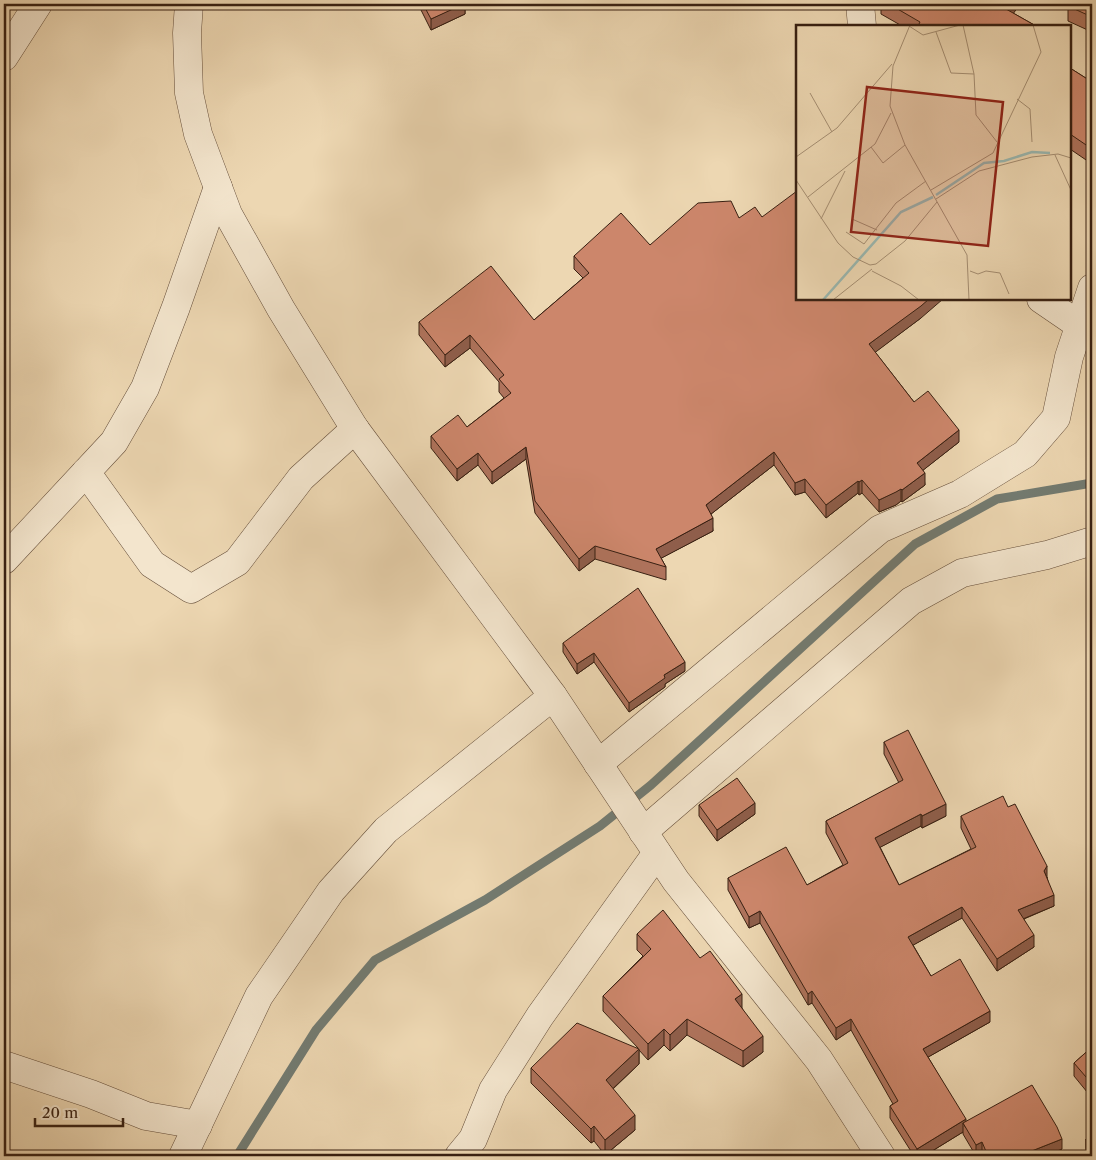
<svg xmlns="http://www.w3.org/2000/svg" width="1096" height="1160" font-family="'Libre Caslon Text',serif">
<rect width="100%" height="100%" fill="#edd7b2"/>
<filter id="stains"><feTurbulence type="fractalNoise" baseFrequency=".004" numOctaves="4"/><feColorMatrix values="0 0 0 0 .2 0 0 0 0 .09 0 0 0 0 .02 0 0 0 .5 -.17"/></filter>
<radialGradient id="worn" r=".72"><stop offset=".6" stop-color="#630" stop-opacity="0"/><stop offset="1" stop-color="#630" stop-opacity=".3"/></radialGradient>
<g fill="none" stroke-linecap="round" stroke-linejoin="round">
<path stroke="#737b71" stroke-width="9" d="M 237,1156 L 316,1030 L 375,960 L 485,900 L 600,826 L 651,785 L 915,544 L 997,499 L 1092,483"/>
<defs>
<g id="minor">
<path d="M 189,4 L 187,33 L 189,93 L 198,134 L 228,214 L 281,309 L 355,429 L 553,696 L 676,881 L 819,1060 L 881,1156"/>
<path d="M 860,4 L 862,26"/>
<path d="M 4,57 L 38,4"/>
<path d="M 1041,299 L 1079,325"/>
<path d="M 86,472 L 152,564 L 191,589 L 237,562 L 301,478 L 355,429"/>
<path d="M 4,560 L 114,442 L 145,388 L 176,307 L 218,187"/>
<path d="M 598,764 L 880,529 L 960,494 L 1025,454 L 1056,418 L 1069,357 L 1092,288"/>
<path d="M 643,832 L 911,601 L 962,573 L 1047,555 L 1092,541"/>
<path d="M 4,1065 L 91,1094 L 146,1116 L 198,1125"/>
<path d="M 183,1156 L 259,996 L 331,891 L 386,830 L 553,696"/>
<path d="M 459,1156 L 473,1139 L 493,1090 L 540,1016 L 657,853"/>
</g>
</defs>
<use href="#minor" stroke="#654e3a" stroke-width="29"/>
<use href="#minor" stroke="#f3e5cd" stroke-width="28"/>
</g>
<g fill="#af735c" stroke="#382012">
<path d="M 418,4 L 470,4 L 465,6 L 465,14 L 431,30 Z"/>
<path d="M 881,4 L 1020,4 L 1013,13 L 1036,26 L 902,26 L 881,14 Z"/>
<path d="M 1092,4 L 1092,32 L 1068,21 L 1068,6 Z"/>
<path d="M 1070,68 L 1092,82 L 1092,164 L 1070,149 Z"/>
<path d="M 762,217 L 921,318 L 875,352 L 914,402 L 959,442 L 923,470 L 925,485 L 902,502 L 901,501 L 896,505 L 879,512 L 862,493 L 859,495 L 858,493 L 826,518 L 805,492 L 795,495 L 774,465 L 711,514 L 713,531 L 661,558 L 666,567 L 666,580 L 595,559 L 579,571 L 535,513 L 526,459 L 492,484 L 478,465 L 457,481 L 431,448 L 431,436 L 467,427 L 504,398 L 499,392 L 499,382 L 470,348 L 445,367 L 419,335 L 419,322 L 534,320 L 583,278 L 574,269 L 574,256 L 650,245 L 739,218 Z"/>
<path d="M 563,643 L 685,671 L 665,684 L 665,687 L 629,712 L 594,662 L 577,674 L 563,652 Z"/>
<path d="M 884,742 L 946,816 L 922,828 L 921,826 L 880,847 L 899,885 L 971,849 L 961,828 L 961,816 L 1047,877 L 1054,906 L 1024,919 L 1034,947 L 997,971 L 962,918 L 913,945 L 931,976 L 990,1022 L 928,1057 L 966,1122 L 1062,1149 L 1045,1156 L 983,1156 L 982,1153 L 976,1156 L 963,1134 L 963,1132 L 924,1156 L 914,1156 L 890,1118 L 890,1106 L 893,1104 L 851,1030 L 836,1040 L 812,1003 L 808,1005 L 760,923 L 749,928 L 728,890 L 728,878 L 807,885 L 843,865 L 826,833 L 826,821 L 899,783 L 884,754 Z"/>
<path d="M 699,805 L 755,814 L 717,841 L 699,816 Z"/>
<path d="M 637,934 L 700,958 L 742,1008 L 763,1052 L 743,1067 L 687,1035 L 670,1051 L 664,1045 L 648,1060 L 639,1050 L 639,1064 L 613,1089 L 635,1130 L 605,1155 L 594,1141 L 591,1143 L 531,1083 L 531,1068 L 638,1048 L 603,1011 L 603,996 L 643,956 L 637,950 Z"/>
<path d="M 1092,1047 L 1092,1098 L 1074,1076 L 1074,1063 Z"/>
<path d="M 1086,1139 L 1092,1156 L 1086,1156 Z"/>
</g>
<g fill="#8f5e4b" stroke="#382012">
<path d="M 462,4 L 470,4 L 465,6 L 465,14 L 431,30 L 431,19 Z"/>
<path d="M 1010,4 L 1020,4 L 1006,24 L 1006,9 Z"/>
<path d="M 929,299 L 943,299 L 921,318 L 869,357 L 869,344 Z"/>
<path d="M 470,335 L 470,348 L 445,367 L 445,355 Z"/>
<path d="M 959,430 L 959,442 L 917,475 L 917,463 Z"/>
<path d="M 526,447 L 526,459 L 492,484 L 492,472 Z"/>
<path d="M 774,452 L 774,465 L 706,518 L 706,505 Z"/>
<path d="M 478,453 L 478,465 L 457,481 L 457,469 Z"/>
<path d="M 925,473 L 925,485 L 902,502 L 902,490 Z"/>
<path d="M 805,479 L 805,492 L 795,495 L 795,483 Z"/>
<path d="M 862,480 L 862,493 L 859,495 L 859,482 Z"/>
<path d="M 858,481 L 858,493 L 826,518 L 826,505 Z"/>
<path d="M 901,489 L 901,501 L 896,505 L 879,512 L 879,500 Z"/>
<path d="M 713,518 L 713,531 L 656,561 L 656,549 Z"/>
<path d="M 595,546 L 595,559 L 579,571 L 579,559 Z"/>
<path d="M 594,653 L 594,662 L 577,674 L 577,664 Z"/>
<path d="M 685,662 L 685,671 L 665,684 L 665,687 L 629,712 L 629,703 L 664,675 Z"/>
<path d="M 755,803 L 755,814 L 717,841 L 717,830 Z"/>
<path d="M 946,804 L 946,816 L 922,828 L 922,816 Z"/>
<path d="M 921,814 L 921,826 L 875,850 L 875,838 Z"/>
<path d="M 1047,866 L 1047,878 L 1044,871 Z"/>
<path d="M 1054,895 L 1054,906 L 1018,921 L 1018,910 Z"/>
<path d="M 962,907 L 962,918 L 908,948 L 908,937 Z"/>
<path d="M 760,911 L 760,923 L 749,928 L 749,917 Z"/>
<path d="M 1034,935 L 1034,947 L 997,971 L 997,959 Z"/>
<path d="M 812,991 L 812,1003 L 808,1005 L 808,994 Z"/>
<path d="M 742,994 L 742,1010 L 735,999 Z"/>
<path d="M 990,1011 L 990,1022 L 923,1060 L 923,1049 Z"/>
<path d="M 687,1019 L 687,1035 L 670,1051 L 670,1035 Z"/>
<path d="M 851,1019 L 851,1030 L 836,1040 L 836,1028 Z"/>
<path d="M 664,1029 L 664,1045 L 648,1060 L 648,1044 Z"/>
<path d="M 763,1036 L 763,1052 L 743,1067 L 743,1051 Z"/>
<path d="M 639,1049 L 639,1064 L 606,1095 L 606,1080 Z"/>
<path d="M 635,1115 L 635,1130 L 605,1155 L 605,1140 Z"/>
<path d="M 966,1119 L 966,1128 L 963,1123 L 963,1132 L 924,1156 L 917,1156 L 917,1149 Z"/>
<path d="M 594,1126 L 594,1141 L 591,1143 L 591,1129 Z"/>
<path d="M 1062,1139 L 1062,1149 L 1045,1156 L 1019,1156 Z"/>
<path d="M 982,1142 L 982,1153 L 976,1156 L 976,1145 Z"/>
</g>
<g fill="#cc866b" stroke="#382012">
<path d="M 423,4 L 464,4 L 431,19 Z"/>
<path d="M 889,4 L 1010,4 L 1006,9 L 1036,26 L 918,26 L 920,22 Z"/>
<path d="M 1069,4 L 1092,4 L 1092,17 L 1068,6 Z"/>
<path d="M 1070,68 L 1092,82 L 1092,149 L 1070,134 Z"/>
<path d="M 797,191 L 797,299 L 929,299 L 921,306 L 869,344 L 914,402 L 928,391 L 959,430 L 917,463 L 925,473 L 902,490 L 901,489 L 896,492 L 879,500 L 862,480 L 859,482 L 858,481 L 826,505 L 805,479 L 795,483 L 774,452 L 706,505 L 713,518 L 656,549 L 666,567 L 595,546 L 579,559 L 535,501 L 526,447 L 492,472 L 478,453 L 457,469 L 431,436 L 458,415 L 467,427 L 511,393 L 499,379 L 504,375 L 470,335 L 445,355 L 419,322 L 491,266 L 534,320 L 589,273 L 574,256 L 621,213 L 650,245 L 698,203 L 731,201 L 739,218 L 755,207 L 762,217 Z"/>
<path d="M 638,588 L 685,662 L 664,675 L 665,678 L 629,703 L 594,653 L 577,664 L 563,643 Z"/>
<path d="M 908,730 L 946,804 L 922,816 L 921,814 L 875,838 L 899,885 L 976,847 L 961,816 L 1003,796 L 1008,807 L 1015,804 L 1047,866 L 1044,871 L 1054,895 L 1018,910 L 1034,935 L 997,959 L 962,907 L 908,937 L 931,976 L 960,959 L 990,1011 L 923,1049 L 966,1119 L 917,1149 L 890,1106 L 898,1101 L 851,1019 L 836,1028 L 812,991 L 808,994 L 760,911 L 749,917 L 728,878 L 786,847 L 807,885 L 848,863 L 826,821 L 903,780 L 884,742 Z"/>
<path d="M 737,778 L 755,803 L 717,830 L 699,805 Z"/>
<path d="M 663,910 L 700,958 L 710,951 L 742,994 L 735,999 L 763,1036 L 743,1051 L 687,1019 L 670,1035 L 664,1029 L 648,1044 L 603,996 L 651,949 L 637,934 Z"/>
<path d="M 577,1023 L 639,1049 L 606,1080 L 635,1115 L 605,1140 L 594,1126 L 591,1129 L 531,1068 Z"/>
<path d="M 1092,1047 L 1092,1084 L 1074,1063 Z"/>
<path d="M 1032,1085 L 1057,1127 L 1062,1139 L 1019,1156 L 988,1156 L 982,1142 L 976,1145 L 963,1123 Z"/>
<path d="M 1092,1137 L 1092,1156 L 1089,1156 L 1086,1148 L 1086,1139 Z"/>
</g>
<g transform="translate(796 25)">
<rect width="275" height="275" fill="#edd7b2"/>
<path fill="none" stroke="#9ab8b1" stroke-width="2.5" d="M 140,170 L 188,138 L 208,136 L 236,127 L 254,128M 27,275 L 105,187 L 137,172"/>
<path fill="none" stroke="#a58e72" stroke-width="1" d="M 114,0 L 97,41 L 94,81 L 109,120 L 171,230 L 173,275M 167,0 L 178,49 L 180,90 L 201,117M 113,1 L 127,10 L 164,0M 140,7 L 155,48 L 178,49M 14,68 L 36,107M 221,74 L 234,84 L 236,117M 75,122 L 87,138 L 109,120M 259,130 L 275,165M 0,132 L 41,103 L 96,39M 0,155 L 42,218 L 57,232 L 74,240 L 80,239 L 109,216 L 141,177M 135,165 L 197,128 L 245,27 L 237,0M 12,172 L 79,119 L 95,88M 140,174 L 183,146 L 236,132 L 262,129 L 275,133M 25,194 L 49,146M 56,194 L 81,205M 50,207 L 68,219 L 100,178 L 130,156M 76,246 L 105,261 L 123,275M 174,246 L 182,249 L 190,246 L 204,248 L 213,269M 37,275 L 76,244"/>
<path fill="#8f2418" fill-opacity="0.15" stroke="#8f2418" stroke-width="2.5" d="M 71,62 L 207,77 L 192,221 L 55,207 Z"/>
<rect width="275" height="275" fill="none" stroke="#382012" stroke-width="2.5"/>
</g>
<rect width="1096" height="1160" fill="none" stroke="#edd7b2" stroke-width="20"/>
<rect x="5" y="5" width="1086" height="1150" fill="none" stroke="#382012" stroke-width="2.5"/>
<rect x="10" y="10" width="1076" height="1140" fill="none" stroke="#382012"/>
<path d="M35 1118v8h88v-8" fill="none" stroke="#382012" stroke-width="2.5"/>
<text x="42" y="1118" font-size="15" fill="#382012" stroke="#f3e5cd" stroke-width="4" paint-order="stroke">20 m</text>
<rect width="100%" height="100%" filter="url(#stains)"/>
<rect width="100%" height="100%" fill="url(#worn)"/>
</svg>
